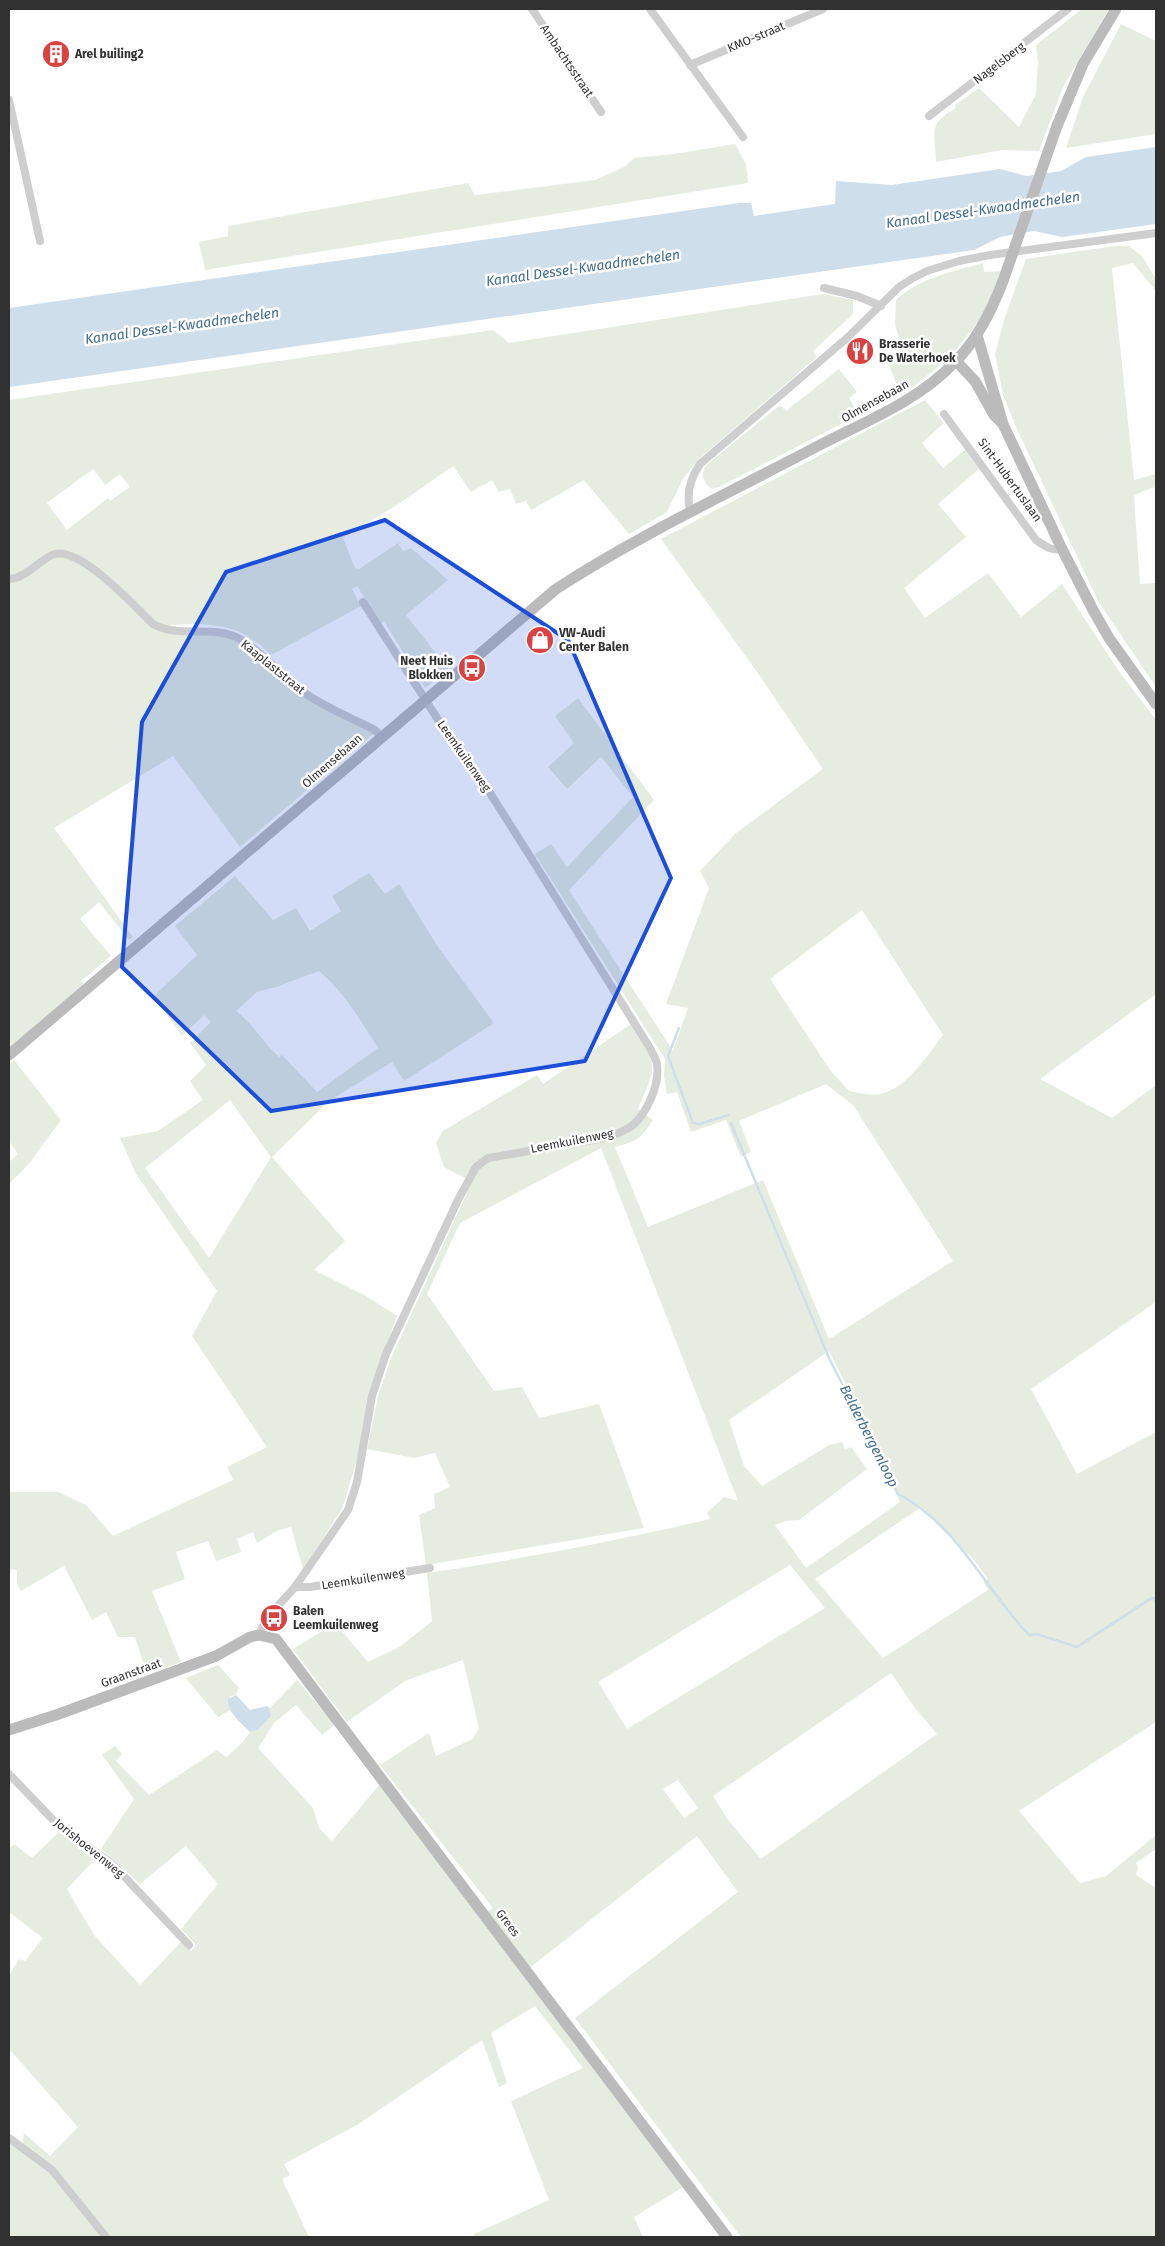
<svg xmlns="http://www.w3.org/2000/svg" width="1165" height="2246" font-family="'Fira Sans',sans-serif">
<rect width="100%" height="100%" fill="#fff"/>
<g fill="#e6ede0" fill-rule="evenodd">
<path d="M 1082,9 L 1109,9 L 1063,87 L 1039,151 L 1002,150 L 936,162 C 935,131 927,125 956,108 L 955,105 L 979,88 L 1019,127 L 1036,94 L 1038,63 L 1036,45 Z"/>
<path d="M 1121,24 L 1156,41 L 1156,134 L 1066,148 L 1083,97 Z"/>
<path d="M 735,144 L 746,164 L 748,183 L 205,270 L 199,242 L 228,236 L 228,226 L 468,183 L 475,195 L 595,180 L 626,166 L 634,158 L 674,154 Z"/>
<path d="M 1114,246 L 1129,246 L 1142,256 L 1156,279 L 1156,291 L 1133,263 L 1112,268 L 1134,480 L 1156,474 L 1156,487 L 1143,491 L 1134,496 L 1140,584 L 1156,583 L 1156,687 L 1098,601 L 1016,427 L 1003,395 L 995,354 L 1005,317 L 1026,259 Z"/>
<path d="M 983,263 L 984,272 L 1001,271 L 984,315 L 949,358 L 913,387 L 719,487 L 711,489 C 703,481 701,477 705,466 L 780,405 L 786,411 L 839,369 L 857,392 L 849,398 L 855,408 L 897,385 L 887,360 L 904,352 L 895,325 L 896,300 C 919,278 952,272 983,263 Z"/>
<path d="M 823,294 L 853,300 L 853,314 L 813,351 L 817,357 L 700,458 L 684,477 L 667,512 L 629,534 L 584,480 L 531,510 L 526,501 L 516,504 L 510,489 L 499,492 L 492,480 L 471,492 L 453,466 L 400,503 L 343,538 L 355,568 L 359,569 L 398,543 L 403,551 L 411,548 L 448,580 L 406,615 L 449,670 L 425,688 L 384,621 L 381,623 L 357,586 L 352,589 L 361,606 L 271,655 C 240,623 213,623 171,625 L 171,629 L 213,633 L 237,641 L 289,684 L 374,733 L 240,847 L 173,756 L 54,828 L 133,937 L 129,940 L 99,902 L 80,919 L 111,956 L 81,981 L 85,985 L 9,1050 L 9,400 L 493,330 L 509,343 ZM 93,469 L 105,485 L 120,474 L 130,487 L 110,501 L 108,498 L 67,530 L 47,503 Z"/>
<path d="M 925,400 L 944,423 L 922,443 L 943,468 L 965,450 L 979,469 L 938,504 L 966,537 L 904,588 L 925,618 L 988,573 L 1021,617 L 1062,584 L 1118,670 L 1156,720 L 1156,994 L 1040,1079 L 1112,1118 L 1156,1085 L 1156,1302 L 1031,1389 L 1077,1474 L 1156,1432 L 1156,1722 L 1019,1811 L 1080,1883 L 1106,1876 L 1156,1835 L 1156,1849 L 1136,1863 L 1138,1868 L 1136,1875 L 1156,1888 L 1156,2237 L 741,2237 L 575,2018 L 738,1892 L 697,1836 L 522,1974 L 683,2187 L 634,2217 L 643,2237 L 475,2237 L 474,2234 L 549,2200 L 511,2101 L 583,2068 L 535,2006 L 491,2033 L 507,2083 L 499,2087 L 482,2040 L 357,2125 L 284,2164 L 290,2175 L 282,2179 L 309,2237 L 9,2237 L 9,2138 L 22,2147 L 24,2133 L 50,2156 L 78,2127 L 9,2049 L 9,1976 L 19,1959 L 25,1961 L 43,1938 L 9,1912 L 9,1849 L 14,1844 L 32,1858 L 59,1832 L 96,1858 L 67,1889 L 94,1935 L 140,1985 L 182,1941 L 191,1951 L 196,1945 L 181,1929 L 218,1884 L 186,1846 L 140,1884 L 101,1849 L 134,1799 L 102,1755 L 115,1746 L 122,1754 L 116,1761 L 149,1795 L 217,1750 L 226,1757 L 242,1743 L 250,1732 L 258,1730 L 271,1716 L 270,1708 L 297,1680 L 335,1724 L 322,1735 L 296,1705 L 274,1723 L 258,1748 L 313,1808 L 319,1828 L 332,1841 L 381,1783 L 481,1916 L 493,1908 L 380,1765 L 429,1733 L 436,1756 L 473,1739 L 479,1728 L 463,1660 L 405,1681 L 347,1722 L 293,1649 L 335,1623 L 368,1662 L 401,1646 L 432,1621 L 427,1573 C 522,1559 616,1541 710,1519 L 707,1513 L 724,1497 L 738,1501 L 601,1148 L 460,1223 L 427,1294 L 494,1391 L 522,1387 L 539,1418 L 599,1404 L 644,1528 L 426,1565 L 419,1515 L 435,1508 L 434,1494 L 450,1487 L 435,1453 L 414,1458 L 367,1449 L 378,1396 L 391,1358 L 472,1182 L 444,1167 L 436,1143 L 443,1131 L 537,1075 L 543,1084 L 631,1024 C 658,1066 658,1063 638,1109 L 653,1120 C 639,1141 638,1140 615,1147 L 648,1227 L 763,1180 L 829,1339 L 953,1261 L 853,1105 L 826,1084 L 739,1121 L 751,1152 L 741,1157 L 726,1120 L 691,1132 L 677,1092 L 667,1094 L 664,1076 L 665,1059 L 535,854 L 551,844 L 567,867 L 633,797 L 601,757 L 567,789 L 548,767 L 574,743 L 555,716 L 578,698 L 654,800 L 569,890 L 673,1051 L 688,1008 L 666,1004 L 709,888 L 700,871 L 736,833 L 823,769 L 755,669 L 661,539 ZM 862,910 L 943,1035 C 927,1056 908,1087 881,1094 C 871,1096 859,1093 849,1091 L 830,1070 L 770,979 ZM 829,1351 L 881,1454 L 878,1457 L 900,1502 L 806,1568 L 775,1525 L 786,1521 L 799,1520 L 867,1469 L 851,1447 L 845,1449 L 842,1442 L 829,1445 L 762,1486 L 744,1466 L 729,1420 ZM 920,1508 L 973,1559 L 988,1579 L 983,1581 L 988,1590 L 883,1658 L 815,1579 ZM 790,1565 L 825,1608 L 627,1729 L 598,1682 ZM 891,1673 L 915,1708 L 937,1734 L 761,1859 L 729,1821 L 713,1796 ZM 678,1780 L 698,1808 L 684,1818 L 663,1789 Z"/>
<path d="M 369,873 L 385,894 L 399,884 L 438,947 L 494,1023 L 404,1081 L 392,1062 L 329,1101 L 272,1157 L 345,1241 L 314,1270 L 366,1296 L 397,1316 L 370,1391 L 358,1456 L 342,1509 L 303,1569 L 291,1527 L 279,1530 L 257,1543 L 253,1532 L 237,1539 L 241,1552 L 216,1561 L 208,1541 L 176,1552 L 185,1579 L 152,1591 L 181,1662 L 147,1674 L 135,1637 L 118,1637 L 106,1612 L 92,1620 L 64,1566 L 21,1591 L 17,1584 L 17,1570 L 9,1569 L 9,1492 L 58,1492 L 86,1505 L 113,1536 L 233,1480 L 227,1467 L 267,1447 L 192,1336 L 217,1291 L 136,1174 L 120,1138 L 158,1131 L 203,1100 L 190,1081 L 206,1065 L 190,1043 L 211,1022 L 204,1015 L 182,1036 L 154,996 L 197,955 L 175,926 L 235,876 L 273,920 L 296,908 L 310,931 L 341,911 L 332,896 ZM 319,971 C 344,992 361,1021 378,1048 L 317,1092 L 282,1055 L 279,1057 C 263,1042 253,1024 236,1011 L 257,992 L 276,987 ZM 230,1100 L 271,1157 L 209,1258 L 145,1168 Z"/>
<path d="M 14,1060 L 61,1120 L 28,1165 L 9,1184 L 9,1162 L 18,1154 L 9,1141 L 9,1065 Z"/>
<path d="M 218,1665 L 239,1688 L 236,1695 L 231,1696 L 227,1703 L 230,1710 L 218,1717 L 186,1678 Z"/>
</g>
<g fill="#cedeeb">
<path d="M 1156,147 L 1156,224 L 1062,237 L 1034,231 L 1000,237 L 974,250 L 9,387 L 9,308 L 739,203 L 751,203 L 754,216 L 835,204 L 836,181 L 892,185 L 1000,169 L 1027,176 L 1061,171 L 1086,157 Z"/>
<path d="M 236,1695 L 250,1710 L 267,1706 L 270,1708 L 271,1716 L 258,1730 L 250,1732 C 243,1724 225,1711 228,1699 Z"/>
</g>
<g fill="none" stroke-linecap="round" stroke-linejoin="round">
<g stroke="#cedeeb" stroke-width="2.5">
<path d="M 679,1028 L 668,1056 L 693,1123 L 700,1124 L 728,1115"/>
<path d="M 731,1123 L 829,1358 L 898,1494 C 957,1524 985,1589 1029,1635 L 1037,1634 L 1077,1647 L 1150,1599 L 1154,1598 L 1156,1602"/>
</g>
<g stroke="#cecece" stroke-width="8">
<path d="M 532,9 L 601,112"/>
<path d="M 650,9 L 743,137"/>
<path d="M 690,65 L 823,9"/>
<path d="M 9,100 L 40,241"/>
<path d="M 929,116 L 1068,9"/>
<path d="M 824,288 L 857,296 L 881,306"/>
<path d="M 944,414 L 1036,540 C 1045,546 1051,551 1062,549"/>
<path d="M 691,513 C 685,495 690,479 700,464 L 847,338 L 899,287 L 913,278 L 927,271 L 959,261 L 990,255 L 1156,233"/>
<path d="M 9,579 C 26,578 37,562 52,555 C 78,543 135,607 153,624 C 180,639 213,624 240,639 C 263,652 280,675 302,691 C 323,707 350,717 373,729 L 382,736"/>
<path d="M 295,1587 L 310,1587 L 430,1568"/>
<path d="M 259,1635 L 266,1619 L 295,1587 L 348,1510 L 357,1482 L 372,1396 L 386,1354 L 458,1200 L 476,1167 L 488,1158 L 605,1138 C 614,1135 626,1131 633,1125 C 647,1113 660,1084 657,1065 C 657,1060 652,1053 650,1048 L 533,861 L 490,793 L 465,762 L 363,602"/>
<path d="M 9,1774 L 59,1826 L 107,1860 L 119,1871 L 189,1945"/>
<path d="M 9,2138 L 52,2170 L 106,2237"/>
</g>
<g stroke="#bbb" stroke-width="11">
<path d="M 1057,126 L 1083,64 L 1116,9"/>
<path d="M 977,335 L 1003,424 L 1062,549 L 1093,610 L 1109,638 L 1156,704"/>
<path d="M 956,361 L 975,381 L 994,415 L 1002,423"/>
<path d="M 9,1055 L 556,589 C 639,535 729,493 816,447 C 864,422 917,402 955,362 C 977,340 992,310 1003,281"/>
<path d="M 9,1730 L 59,1714 L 216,1656 L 250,1637 L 259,1635 L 276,1639 L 727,2237"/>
</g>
<path stroke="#bbb" stroke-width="11" d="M 1003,281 L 1057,126"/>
</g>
<path fill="#1d4ed8" fill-opacity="0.2" stroke="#1d4ed8" stroke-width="4" stroke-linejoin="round" d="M 385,520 L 568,640 L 671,878 L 585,1061 L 271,1111 L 122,967 L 142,722 L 226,572 Z"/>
<defs>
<symbol id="building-disc" viewBox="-11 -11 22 22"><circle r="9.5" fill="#da4141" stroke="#fff"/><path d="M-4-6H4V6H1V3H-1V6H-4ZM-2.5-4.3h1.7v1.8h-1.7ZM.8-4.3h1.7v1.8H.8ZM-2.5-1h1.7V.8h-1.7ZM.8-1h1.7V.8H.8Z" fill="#fff"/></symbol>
<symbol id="restaurant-disc" viewBox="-11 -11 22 22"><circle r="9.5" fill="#da4141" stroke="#fff"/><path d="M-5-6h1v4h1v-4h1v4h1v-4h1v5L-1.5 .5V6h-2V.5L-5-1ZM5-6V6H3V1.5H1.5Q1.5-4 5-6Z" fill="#fff"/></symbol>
<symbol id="shop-disc" viewBox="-11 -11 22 22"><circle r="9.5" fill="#da4141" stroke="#fff"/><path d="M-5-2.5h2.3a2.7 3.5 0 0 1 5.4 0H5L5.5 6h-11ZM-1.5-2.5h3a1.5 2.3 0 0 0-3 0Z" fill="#fff"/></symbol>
<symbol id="bus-disc" viewBox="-11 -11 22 22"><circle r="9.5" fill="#da4141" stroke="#fff"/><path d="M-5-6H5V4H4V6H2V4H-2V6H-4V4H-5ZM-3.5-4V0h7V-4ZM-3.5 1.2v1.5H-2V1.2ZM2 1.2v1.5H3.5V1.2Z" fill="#fff"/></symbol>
</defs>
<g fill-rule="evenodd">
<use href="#building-disc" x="40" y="38" width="32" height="32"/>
<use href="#restaurant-disc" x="844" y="335" width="32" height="32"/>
<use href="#shop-disc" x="524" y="624" width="32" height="32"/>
<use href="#bus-disc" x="456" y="652" width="32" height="32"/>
<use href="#bus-disc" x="258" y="1602" width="32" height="32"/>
</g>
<g text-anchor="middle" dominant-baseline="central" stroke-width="5" stroke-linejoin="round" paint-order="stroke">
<g font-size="12" fill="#313131" stroke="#fff">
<text transform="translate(756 37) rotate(-23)">KMO-straat</text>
<text transform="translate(567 61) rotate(56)">Ambachtsstraat</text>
<text transform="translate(999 63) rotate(-37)">Nagelsberg</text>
<text transform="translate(875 401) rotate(-29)">Olmensebaan</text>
<text transform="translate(1010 480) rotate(54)">Sint-Hubertuslaan</text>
<text transform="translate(273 667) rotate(39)">Kaaplaststraat</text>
<text transform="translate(464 756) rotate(55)">Leemkuilenweg</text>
<text transform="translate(332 761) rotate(-41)">Olmensebaan</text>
<text transform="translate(572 1141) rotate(-11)">Leemkuilenweg</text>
<text transform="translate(363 1579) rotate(-9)">Leemkuilenweg</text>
<text transform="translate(131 1673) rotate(-20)">Graanstraat</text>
<text transform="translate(89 1848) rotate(39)">Jorishoevenweg</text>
<text transform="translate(508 1923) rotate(53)">Grees</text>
</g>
<g font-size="12" font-weight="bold" fill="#313131" stroke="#fff" text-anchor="start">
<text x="75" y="54">Arel builing2</text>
<text x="879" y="344">Brasserie<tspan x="879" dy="14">De Waterhoek</tspan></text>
<text x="559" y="633">VW-Audi<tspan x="559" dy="14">Center Balen</tspan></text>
<text x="453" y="661" text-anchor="end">Neet Huis<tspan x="453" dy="14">Blokken</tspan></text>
<text x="293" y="1611">Balen<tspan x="293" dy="14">Leemkuilenweg</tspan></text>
</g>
<g font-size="14" font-style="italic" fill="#436c8f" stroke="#fff">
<text transform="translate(983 210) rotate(-8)">Kanaal Dessel-Kwaadmechelen</text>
<text transform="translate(583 268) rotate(-8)">Kanaal Dessel-Kwaadmechelen</text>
<text transform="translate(182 326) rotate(-8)">Kanaal Dessel-Kwaadmechelen</text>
<text transform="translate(869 1436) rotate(63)">Belderbergenloop</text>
</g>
</g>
<rect width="1165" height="2246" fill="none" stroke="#313131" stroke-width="20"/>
</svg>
